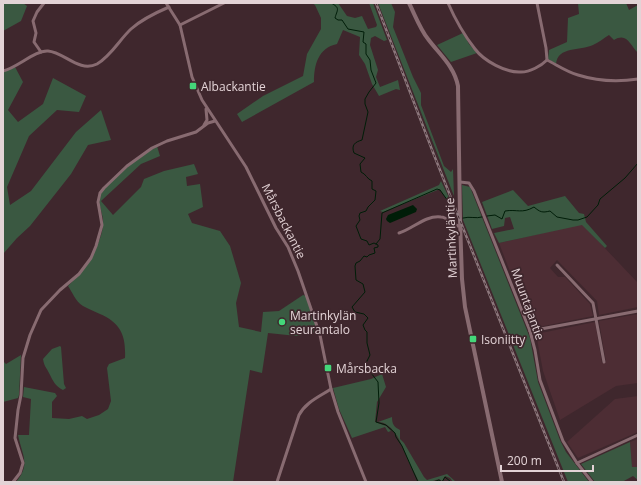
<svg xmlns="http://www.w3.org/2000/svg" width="641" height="485" font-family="'Open Sans',sans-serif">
<rect width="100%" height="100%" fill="#3f272d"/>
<g fill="#4d2d34">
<path d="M 582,224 L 638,283 L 638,307 L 599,315 L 597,301 L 557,260 L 550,268 L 558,277 L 565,277 L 590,304 L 593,316 L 534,328 L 531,326 L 499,243 Z"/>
<path d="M 638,314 L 638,383 L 616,386 L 560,420 L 543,371 L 536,334 L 595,322 L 602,363 L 606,362 L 599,321 Z"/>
<path d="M 638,396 L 638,432 L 578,458 L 567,442 L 615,399 Z"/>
<path d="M 638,439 L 638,467 L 632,468 L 630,442 Z"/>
</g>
<g fill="#3a5841">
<path d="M 3,3 L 23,3 L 27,6 L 21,21 L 3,31 Z"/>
<path d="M 312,3 L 338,3 L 347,16 L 355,18 L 362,16 L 368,29 L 376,27 L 377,25 L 369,3 L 373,3 L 387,40 L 384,41 L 375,36 L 371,38 L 370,45 L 378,70 L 376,77 L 380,87 L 398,80 L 400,90 L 396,89 L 379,96 L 372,84 L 365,64 L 359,55 L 360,37 L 343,30 L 337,44 C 318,48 314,65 314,82 L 242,122 L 237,114 L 263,96 L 303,76 L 307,54 L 321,29 L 321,18 L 315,5 Z"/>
<path d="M 378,3 L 391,3 L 395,12 L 393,27 L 413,77 L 421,93 L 421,105 L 444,166 L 451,172 L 453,169 L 454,196 Z"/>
<path d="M 578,3 L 626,3 L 629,10 L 638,5 L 638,53 C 630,45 627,32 614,40 L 609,35 C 604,38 598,43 593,45 C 580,51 558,46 556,64 L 548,59 L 549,50 L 567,42 L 568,18 L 579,14 Z"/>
<path d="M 463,33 L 469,44 L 477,53 L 451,62 L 437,45 Z"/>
<path d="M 15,67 L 23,82 L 8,110 L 18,122 L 43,104 L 53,78 L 86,96 L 79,112 L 57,110 L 29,136 L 7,187 L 10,205 L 31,191 L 76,132 L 101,110 L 111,140 L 88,145 L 71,174 L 30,226 L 17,238 L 3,254 L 3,71 Z"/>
<path d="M 157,146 L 160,156 L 141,164 L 101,201 L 113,215 L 141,187 L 144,179 L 164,171 L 194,164 L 198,174 L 186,177 L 187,186 L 200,184 L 203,207 L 188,214 L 192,223 L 220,231 L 230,246 L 241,283 L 236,303 L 239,327 L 261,332 L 263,312 L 279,311 L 303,295 L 306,296 L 318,332 L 297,336 L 268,333 L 262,373 L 250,370 L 233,482 L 16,482 C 31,464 22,455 18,435 L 29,435 L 31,399 L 23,397 L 24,387 L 55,393 L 57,396 L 52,402 L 52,418 L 69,419 L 82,416 L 87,419 L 99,415 L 108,409 L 111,401 L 107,368 L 109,364 L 125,358 C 126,336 121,323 100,314 C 94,311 88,309 83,306 C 75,301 73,293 68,286 C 82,272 103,244 103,223 C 104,214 96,203 101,193 C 109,179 143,155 157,146 Z"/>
<path d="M 441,181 L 453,206 L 451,210 L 455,222 L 447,216 L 450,205 L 440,189 L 383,212 L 380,211 L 439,185 Z"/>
<path d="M 462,185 L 470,187 L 530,338 L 538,382 L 560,440 L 566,452 L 589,482 L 568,482 L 463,220 Z"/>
<path d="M 513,190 L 528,206 L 565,196 L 579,213 L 584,214 L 586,222 L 607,246 L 605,248 L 582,225 L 499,243 L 494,233 L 514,229 L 510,217 L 505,218 L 504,226 L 492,229 L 482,202 Z"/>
<path d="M 60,346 L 61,347 L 64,384 L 66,388 L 63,390 C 55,386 53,381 49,373 C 46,367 44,366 43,359 L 52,349 Z"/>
<path d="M 21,355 L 19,395 L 18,398 L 3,402 L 3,361 L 6,364 Z"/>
<path d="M 382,374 L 386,387 L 377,402 L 375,422 L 386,426 L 391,431 L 388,432 L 385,427 L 352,438 L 339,409 L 333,388 L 371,379 Z"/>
<path d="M 392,417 C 392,424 394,427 400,430 L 400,439 L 404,443 L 424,477 L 427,480 L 447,474 L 456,482 L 453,482 L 450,478 L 445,476 L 442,481 L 439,479 L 430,482 L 419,482 C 416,475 412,469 409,462 C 404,450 398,432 387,425 C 385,423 381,422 378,422 Z"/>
<path d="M 630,442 L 632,467 L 638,467 L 638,480 L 633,476 L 622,482 L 595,482 L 581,464 Z"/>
</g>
<path fill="#001d08" d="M 413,205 L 417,209 L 416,212 L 390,223 L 387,221 L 386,219 L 388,215 Z"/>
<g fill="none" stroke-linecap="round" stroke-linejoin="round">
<g stroke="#001d08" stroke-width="1">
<path d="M 331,3 C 341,8 337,10 335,18 L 338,20 L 342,20 L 348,29 L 364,32 L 363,42 L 366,44 L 366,54 L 370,60 L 371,70 L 376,83 L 369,92 L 365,99 L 365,104 L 368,112 L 362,140 C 355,142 351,145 354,153 L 365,158 L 360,164 L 361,172 C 366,174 367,179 372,181 L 372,189 L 376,191 L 375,200 L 368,207 L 366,211 L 360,213 L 359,216 L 360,220 L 356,226 L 361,239 L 367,241 L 369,245 L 374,243 L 378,245 L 378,247 L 374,248 L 375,253 L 369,255 L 367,257 L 364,256 L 360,261 L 356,263 L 355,266 L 356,280 L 363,284 L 365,292 L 352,307 L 355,312 L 364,314 L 368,318 L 363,325 L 365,330 L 367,332 L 367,343 L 370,355 L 365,365 L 378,382 L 379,403 L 376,422 L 386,425 L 395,433 L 396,437 L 402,446 L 418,482"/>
<path d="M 487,216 L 495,215 L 502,219 L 505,211 C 517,209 522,214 534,207 C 540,212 542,213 550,211 L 557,217 L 573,220 L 578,220 L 587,217 L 598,205 L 600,199 L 625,178 L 638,163"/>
<path d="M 463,218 C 470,216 476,219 482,217"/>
<path d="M 376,244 L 380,239 L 382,213 L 437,189 L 440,190 L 448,201 L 450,214 L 453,219"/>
<path d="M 433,482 L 439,480 L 442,482"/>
<path d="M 442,482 L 445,477 L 451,482"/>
</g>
<g stroke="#886b71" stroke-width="3">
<path d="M 166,3 L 180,25"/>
<path d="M 224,3 L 180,25 L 192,77 L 202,100 L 246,167 L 276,228 L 288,247 L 298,271 L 320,335 L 331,389 L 338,412 L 366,482"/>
<path d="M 448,3 C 455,19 464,35 475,49 C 484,61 506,73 521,72 C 530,72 541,66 547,60 L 546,48 L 537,3"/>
<path d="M 41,52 L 34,42 L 36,33 L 33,21 L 37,12 L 44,3"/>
<path d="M 547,60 C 557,65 567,72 578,75 C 597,81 618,82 638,79"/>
<path d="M 3,71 C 17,68 35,50 48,51 C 64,52 79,73 97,64 C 111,56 120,39 131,29 C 142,19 155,13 169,7"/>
<path d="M 204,125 L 207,120 L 206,109"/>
<path d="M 460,182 L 469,183 L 474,191 L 530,331 L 535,350 L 540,380 L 563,441 L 577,463 L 592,482"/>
<path d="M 399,233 C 413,229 425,215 441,217 C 447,217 453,224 458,226 L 461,226"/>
<path d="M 557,265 L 593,303 L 604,362"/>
<path d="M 530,331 L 638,311"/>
<path d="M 577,463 L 638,435"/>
<path d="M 13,482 L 20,473 L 23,463 L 15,438 L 18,410 L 21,395 L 23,358 L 30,335 L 41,310 L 60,290 L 79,274 L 91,258 L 96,246 L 102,225 L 98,202 L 100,193 L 104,188 L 127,166 L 152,148 L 167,141 L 196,132 L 208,123 L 215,121"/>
<path d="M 277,482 L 299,415 C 306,402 319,397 331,389"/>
</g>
<path stroke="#886b71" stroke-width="4" d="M 409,3 C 415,15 420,29 428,39 C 440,55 454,66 458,86 L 460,220 L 462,279 L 465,307 L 502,482"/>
<defs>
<path id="rail" d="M 376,3 L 434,155 L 564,482"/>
</defs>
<use href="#rail" stroke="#8d787d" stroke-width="2.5"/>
<use href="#rail" stroke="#3f272d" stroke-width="1" stroke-dasharray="3" stroke-linecap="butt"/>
</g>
<g fill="#44d77a" stroke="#3f272d" stroke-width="1.5">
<rect x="189" y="82" width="8" height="8" rx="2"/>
<circle cx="282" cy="322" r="4"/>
<rect x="469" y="335" width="8" height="8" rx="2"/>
<rect x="324" y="364" width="8" height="8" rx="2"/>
</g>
<g text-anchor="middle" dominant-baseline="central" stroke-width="3.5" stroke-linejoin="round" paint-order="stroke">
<g font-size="12" fill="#e3d3d6" stroke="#3f272d" text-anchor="start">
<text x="201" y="86">Albackantie</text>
<text x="290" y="315">Martinkylän<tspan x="290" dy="14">seurantalo</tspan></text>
<text x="481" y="339">Isoniitty</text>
<text x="336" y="368">Mårsbacka</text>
</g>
<g font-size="12" fill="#e3d3d6" stroke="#3f272d">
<text transform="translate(284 221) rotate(63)">Mårsbackantie</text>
<text transform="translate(451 238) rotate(-92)">Martinkyläntie</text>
<text transform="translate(528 304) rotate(70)">Muuntajantie</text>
</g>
</g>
<rect width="641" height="485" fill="none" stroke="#e3d3d6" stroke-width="8"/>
<path d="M501 465v6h92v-6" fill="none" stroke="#e3d3d6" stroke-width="2"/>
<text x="507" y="465" font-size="12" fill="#e3d3d6" stroke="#3f272d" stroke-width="3" paint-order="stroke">200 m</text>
</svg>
